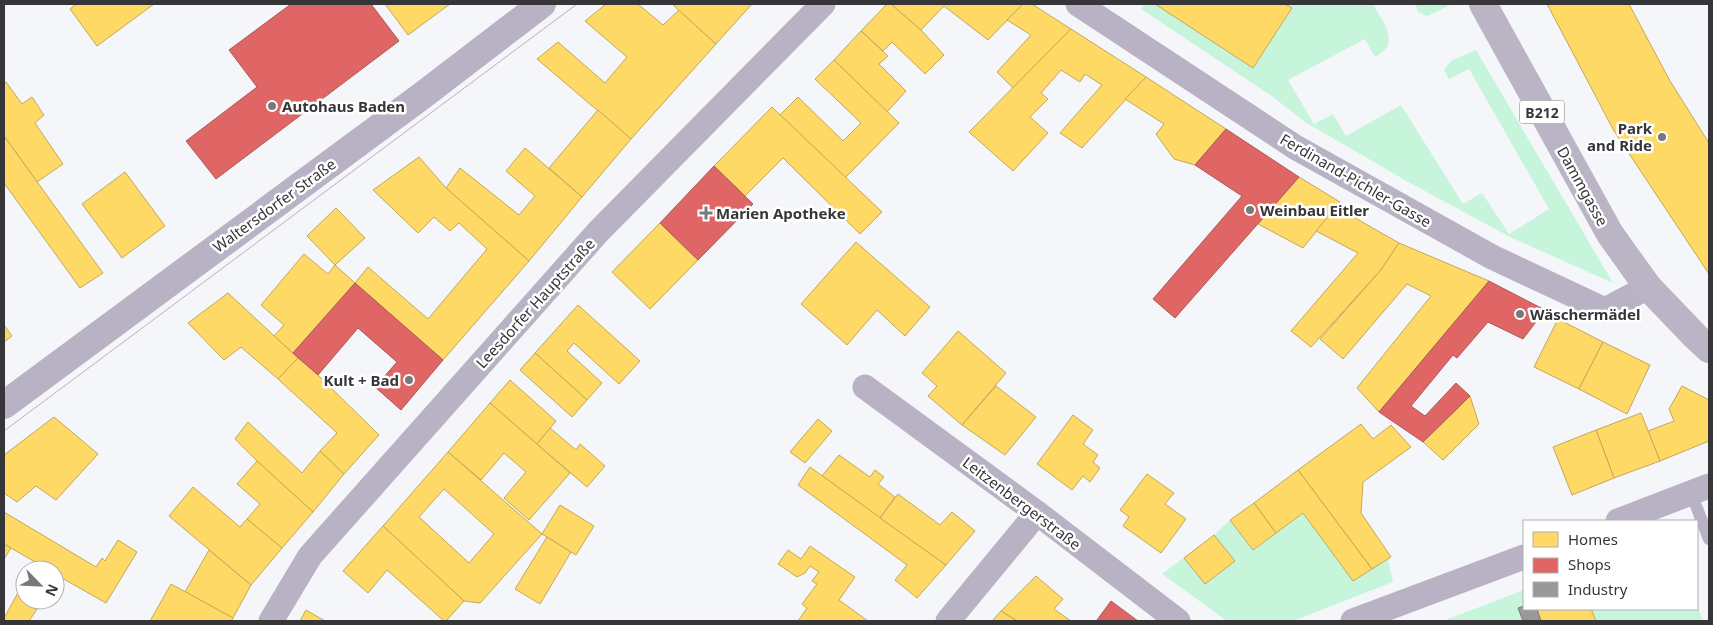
<svg xmlns="http://www.w3.org/2000/svg" width="1713" height="625" font-family="'Noto Sans',sans-serif">
<rect width="100%" height="100%" fill="#f5f6fa"/>
<g fill="#c6f5db">
<path d="M 1144,4 L 1155,4 L 1253,68 L 1292,9 L 1285,4 L 1373,4 C 1383,23 1402,43 1375,57 L 1365,39 L 1288,80 L 1314,124 L 1333,114 L 1346,136 L 1401,105 L 1463,204 L 1482,193 L 1509,234 L 1549,209 L 1469,69 L 1449,79 L 1444,70 L 1451,61 L 1476,50 L 1613,283 L 1512,238 L 1410,183 L 1305,122 L 1273,97 L 1141,9 Z"/>
<path d="M 1415,4 L 1451,4 L 1441,10 L 1427,16 L 1418,12 Z"/>
<path d="M 1303,513 L 1388,560 L 1393,582 L 1293,621 L 1227,621 L 1162,574 L 1214,535 L 1230,520 L 1253,550 Z"/>
<path d="M 1524,590 L 1524,609 L 1697,609 L 1697,605 L 1703,621 L 1443,621 Z"/>
</g>
<g fill="#ffd966" stroke="#c3a858" fill-rule="evenodd">
<path d="M 76,4 L 154,4 L 97,46 L 70,9 Z"/>
<path d="M 385,4 L 450,4 L 408,35 Z"/>
<path d="M 606,4 L 638,4 L 663,25 L 679,10 L 716,44 L 631,139 L 537,59 L 558,42 L 605,83 L 627,57 L 585,21 Z"/>
<path d="M 672,4 L 752,4 L 716,44 Z"/>
<path d="M 887,4 L 891,4 L 921,30 L 944,55 L 925,74 L 892,42 L 883,51 L 861,31 Z"/>
<path d="M 891,4 L 1023,4 L 988,40 L 944,6 L 921,30 Z"/>
<path d="M 1023,4 L 1032,4 L 1071,29 L 1013,88 L 997,72 L 1031,35 L 1007,20 Z"/>
<path d="M 1155,4 L 1285,4 L 1292,8 L 1253,68 Z"/>
<path d="M 1547,4 L 1629,4 L 1670,81 L 1709,143 L 1709,274 L 1614,131 Z"/>
<path d="M 1071,29 L 1146,77 L 1082,148 L 1060,133 L 1102,85 L 1085,74 L 1080,82 L 1061,70 L 1041,93 L 1048,99 L 1030,117 L 1048,133 L 1013,171 L 969,132 Z"/>
<path d="M 861,31 L 888,56 L 879,64 L 906,91 L 887,112 L 834,60 Z"/>
<path d="M 834,60 L 899,123 L 845,178 L 780,115 L 798,97 L 843,141 L 861,123 L 815,79 Z"/>
<path d="M 1146,77 L 1226,129 L 1195,165 L 1174,159 L 1156,134 L 1164,124 L 1125,99 Z"/>
<path d="M 6,82 L 22,104 L 32,97 L 44,115 L 35,123 L 63,164 L 37,182 L 4,136 L 4,83 Z"/>
<path d="M 772,107 L 882,212 L 860,234 L 783,158 L 745,196 L 714,166 Z"/>
<path d="M 598,110 L 631,139 L 582,197 L 549,168 Z"/>
<path d="M 4,136 L 103,273 L 80,288 L 4,183 Z"/>
<path d="M 525,148 L 582,197 L 529,261 L 446,188 L 460,168 L 519,215 L 535,196 L 506,171 Z"/>
<path d="M 419,157 L 446,188 L 529,261 L 443,360 L 355,283 L 368,267 L 428,319 L 487,249 L 459,223 L 450,231 L 434,217 L 418,233 L 373,190 Z"/>
<path d="M 125,172 L 165,226 L 122,258 L 82,204 Z"/>
<path d="M 1299,177 L 1340,202 L 1303,248 L 1258,224 Z"/>
<path d="M 1336,207 L 1399,243 L 1380,271 L 1311,347 L 1291,331 L 1358,253 L 1316,231 Z"/>
<path d="M 336,208 L 365,238 L 335,265 L 307,236 Z"/>
<path d="M 660,223 L 698,260 L 650,309 L 612,272 Z"/>
<path d="M 856,242 L 930,307 L 905,336 L 877,310 L 847,345 L 801,304 Z"/>
<path d="M 1399,243 L 1489,281 L 1379,412 L 1357,388 L 1431,296 L 1407,284 L 1343,359 L 1320,339 L 1380,271 Z"/>
<path d="M 304,254 L 328,274 L 335,265 L 355,283 L 293,353 L 274,336 L 284,325 L 261,305 Z"/>
<path d="M 228,293 L 298,358 L 278,379 L 241,347 L 224,360 L 188,323 Z"/>
<path d="M 578,305 L 640,361 L 619,384 L 574,343 L 567,351 L 602,383 L 587,400 L 535,353 Z"/>
<path d="M 1558,319 L 1603,342 L 1579,389 L 1534,367 Z"/>
<path d="M 4,325 L 12,336 L 4,342 Z"/>
<path d="M 958,331 L 1006,373 L 962,425 L 928,396 L 937,386 L 922,373 Z"/>
<path d="M 1603,342 L 1650,365 L 1627,414 L 1579,389 Z"/>
<path d="M 535,353 L 587,400 L 572,417 L 520,370 Z"/>
<path d="M 298,358 L 318,375 L 379,435 L 344,474 L 320,451 L 337,433 L 278,379 Z"/>
<path d="M 510,380 L 556,421 L 537,444 L 490,403 Z"/>
<path d="M 996,386 L 1036,417 L 1005,455 L 962,425 Z"/>
<path d="M 1682,386 L 1709,400 L 1709,441 L 1660,461 L 1648,431 L 1674,421 L 1669,409 Z"/>
<path d="M 1470,396 L 1479,424 L 1443,460 L 1423,442 Z"/>
<path d="M 490,403 L 570,473 L 529,520 L 504,498 L 526,472 L 504,453 L 481,480 L 448,452 Z"/>
<path d="M 1641,413 L 1660,461 L 1614,478 L 1596,430 Z"/>
<path d="M 1073,415 L 1093,430 L 1083,444 L 1098,455 L 1093,462 L 1100,468 L 1090,482 L 1083,476 L 1072,490 L 1037,464 Z"/>
<path d="M 54,417 L 98,454 L 56,500 L 36,486 L 17,502 L 4,493 L 4,455 Z"/>
<path d="M 818,419 L 832,431 L 805,463 L 790,452 Z"/>
<path d="M 248,422 L 302,473 L 320,451 L 344,474 L 313,512 L 257,461 L 235,439 Z"/>
<path d="M 1361,424 L 1373,439 L 1391,425 L 1411,447 L 1363,482 L 1361,513 L 1391,557 L 1372,569 L 1298,470 Z"/>
<path d="M 550,428 L 576,450 L 580,444 L 605,466 L 587,487 L 537,444 Z"/>
<path d="M 1596,430 L 1614,478 L 1572,495 L 1553,447 Z"/>
<path d="M 448,452 L 542,534 L 480,603 L 464,601 L 383,526 ZM 444,489 L 494,534 L 469,563 L 419,517 Z"/>
<path d="M 839,455 L 870,477 L 875,470 L 884,477 L 878,484 L 895,497 L 880,518 L 822,476 Z"/>
<path d="M 257,461 L 313,512 L 282,548 L 247,519 L 260,504 L 237,484 Z"/>
<path d="M 810,467 L 946,565 L 917,598 L 895,580 L 907,565 L 798,485 Z"/>
<path d="M 1298,470 L 1372,569 L 1353,581 L 1303,513 L 1276,533 L 1254,503 Z"/>
<path d="M 1147,474 L 1174,493 L 1165,504 L 1186,519 L 1161,553 L 1123,526 L 1129,517 L 1120,510 Z"/>
<path d="M 193,487 L 240,527 L 247,519 L 282,548 L 251,585 L 169,516 Z"/>
<path d="M 898,494 L 940,525 L 952,512 L 975,531 L 946,565 L 880,518 Z"/>
<path d="M 1254,503 L 1276,533 L 1253,550 L 1230,520 Z"/>
<path d="M 560,505 L 594,526 L 576,555 L 542,534 Z"/>
<path d="M 4,512 L 96,567 L 102,558 L 105,561 L 118,540 L 137,552 L 106,603 L 55,574 L 55,570 L 49,570 L 4,544 Z"/>
<path d="M 383,526 L 464,601 L 446,621 L 444,621 L 387,570 L 368,593 L 343,571 Z"/>
<path d="M 1214,535 L 1235,561 L 1205,584 L 1184,558 Z"/>
<path d="M 547,537 L 571,552 L 540,604 L 515,589 Z"/>
<path d="M 4,544 L 11,548 L 4,559 Z"/>
<path d="M 810,546 L 855,577 L 839,600 L 868,621 L 798,621 L 807,608 L 802,604 L 817,584 L 812,581 L 819,572 L 810,566 L 805,573 L 797,577 L 778,564 L 788,550 L 801,559 Z"/>
<path d="M 209,550 L 251,585 L 233,618 L 185,592 Z"/>
<path d="M 35,562 L 49,570 L 31,570 Z"/>
<path d="M 1036,576 L 1063,599 L 1054,609 L 1071,621 L 1017,621 L 1001,611 Z"/>
<path d="M 25,580 L 25,600 L 43,600 L 29,621 L 4,621 L 4,618 Z"/>
<path d="M 171,584 L 233,618 L 231,621 L 150,621 Z"/>
<path d="M 1537,609 L 1591,609 L 1596,621 L 1541,621 Z"/>
<path d="M 306,610 L 325,621 L 300,621 Z"/>
<path d="M 1001,611 L 1017,621 L 992,621 Z"/>
</g>
<g fill="#e06666" stroke="#ad5858">
<path d="M 291,4 L 371,4 L 399,41 L 216,179 L 186,141 L 257,87 L 229,50 Z"/>
<path d="M 1226,129 L 1299,177 L 1175,318 L 1153,299 L 1242,196 L 1195,165 Z"/>
<path d="M 714,166 L 753,204 L 698,260 L 660,223 Z"/>
<path d="M 1489,281 L 1545,310 L 1523,339 L 1488,322 L 1457,358 L 1453,355 L 1411,406 L 1425,416 L 1456,383 L 1470,396 L 1423,442 L 1379,412 Z"/>
<path d="M 355,283 L 443,360 L 401,410 L 375,387 L 397,362 L 358,328 L 318,375 L 293,353 Z"/>
<path d="M 1111,601 L 1138,621 L 1099,621 L 1097,620 Z"/>
</g>
<path fill="#999" stroke="#7b7b7c" d="M 1524,606 L 1524,609 L 1537,609 L 1541,621 L 1523,621 L 1518,608 Z"/>
<g fill="none" stroke-linecap="round" stroke-linejoin="round">
<path stroke="#b9b2c4" stroke-width="12" d="M 1691,493 L 1709,539"/>
<g stroke="#b9b2c4" stroke-width="25">
<path d="M 1078,4 L 1295,147 L 1492,257 L 1605,310 L 1648,287"/>
<path d="M 865,387 L 1037,513 L 1178,621"/>
<path d="M 1618,521 L 1709,486"/>
<path d="M 271,621 L 310,556 L 598,232 L 823,4"/>
<path d="M 948,621 L 1037,513"/>
<path d="M 1353,621 L 1524,557"/>
</g>
<path stroke="#b9b2c4" stroke-width="28" d="M 4,405 L 423,95 L 542,4"/>
<path stroke="#bab4c5" stroke-width="28" d="M 1483,4 L 1610,234 L 1648,287 L 1696,337 L 1709,349"/>
<path stroke="#b4b2bb" stroke-width="1" d="M 4,431 L 577,4"/>
</g>
<g fill="#79797d" stroke="#fff" stroke-width="2">
<circle cx="272" cy="106" r="5"/>
<circle cx="1662" cy="137" r="5"/>
<circle cx="1250" cy="210" r="5"/>
<path d="M703.5 205.5h5v5h5v5h-5v5h-5v-5h-5v-5h5z"/>
<circle cx="1520" cy="314" r="5"/>
<circle cx="409" cy="380" r="5"/>
</g>
<g text-anchor="middle" dominant-baseline="central" stroke-width="5" stroke-linejoin="round" paint-order="stroke">
<rect fill="#fff" stroke="#727274" stroke-width="1" x="1519.5" y="100.5" width="45" height="23" rx="4"/>
<g font-size="14" font-weight="bold" fill="#363639">
<text x="1542" y="112">B212</text>
</g>
<g font-size="15" font-weight="bold" fill="#363639" stroke="#fff" text-anchor="start">
<text x="282" y="106">Autohaus Baden</text>
<text x="1652" y="128" text-anchor="end">Park<tspan x="1652" dy="17">and Ride</tspan></text>
<text x="1260" y="210">Weinbau Eitler</text>
<text x="716" y="213">Marien Apotheke</text>
<text x="1530" y="314">Wäschermädel</text>
<text x="399" y="380" text-anchor="end">Kult + Bad</text>
</g>
<g font-size="15" fill="#363639" stroke="#fff">
<text transform="translate(1356 180) rotate(30)">Ferdinand-Pichler-Gasse</text>
<text transform="translate(1583 186) rotate(61)">Dammgasse</text>
<text transform="translate(274 205) rotate(-36)">Waltersdorfer Straße</text>
<text transform="translate(535 303) rotate(-48)">Leesdorfer Hauptstraße</text>
<text transform="translate(1022 503) rotate(37)">Leitzenbergerstraße</text>
</g>
</g>
<rect width="1713" height="625" fill="none" stroke="#363639" stroke-width="10"/>
<rect x="1523" y="520" width="175" height="90" fill="#ffffff" stroke="#afafb0"/>
<rect x="1533" y="532" width="25" height="15" fill="#ffd966" stroke="#afafb0"/>
<text x="1568" y="545" font-size="15" fill="#363639">Homes</text>
<rect x="1533" y="558" width="25" height="15" fill="#e06666" stroke="#afafb0"/>
<text x="1568" y="570" font-size="15" fill="#363639">Shops</text>
<rect x="1533" y="582" width="25" height="15" fill="#999999" stroke="#afafb0"/>
<text x="1568" y="595" font-size="15" fill="#363639">Industry</text>
<g transform="translate(40 585) rotate(114)"><circle r="24" fill="#ffffff" stroke="#afafb0"/>
<path d="M0-4L9 19L0 12L-9 19Z" fill="#79797d"/>
<text y="-8" font-size="14" font-weight="bold" text-anchor="middle" fill="#363639">N</text>
</g>
</svg>
